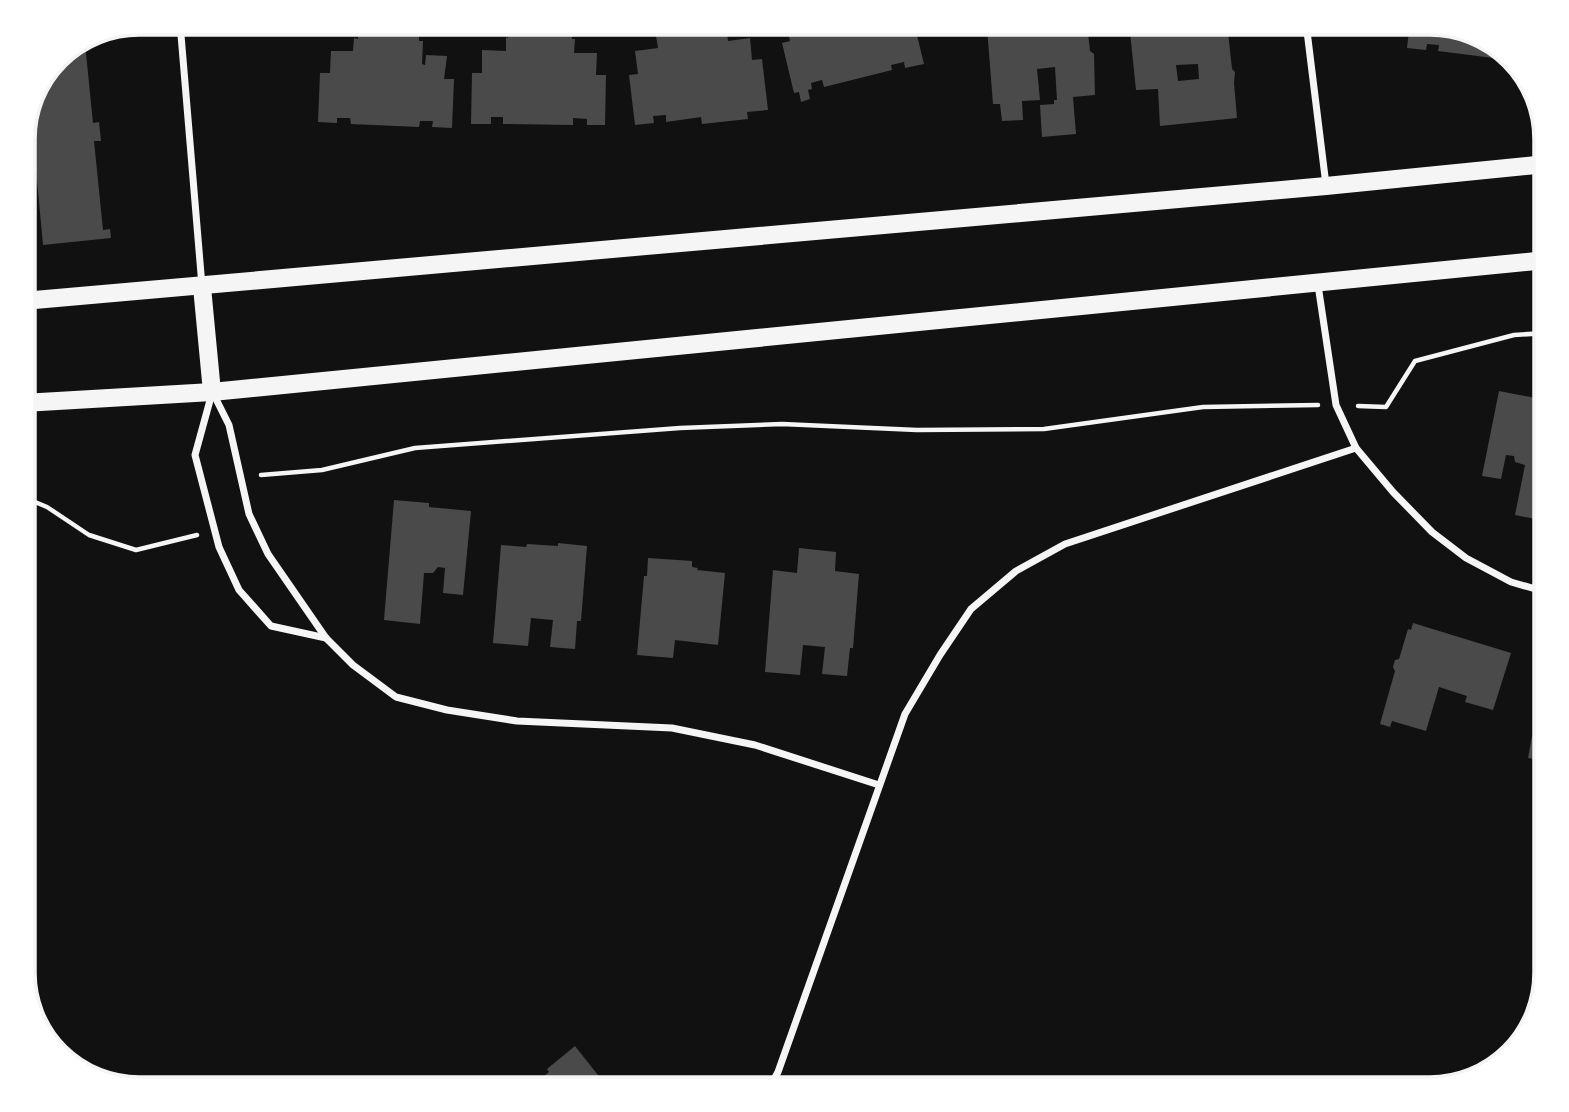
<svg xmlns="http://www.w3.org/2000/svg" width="1569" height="1112" font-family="'Open Sans',sans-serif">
<rect width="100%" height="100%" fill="#111"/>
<g fill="#4a4a4a" fill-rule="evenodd">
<path d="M 722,23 L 723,28 L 726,27 L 728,41 L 750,38 L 752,60 L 762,59 L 768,110 L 747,112 L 748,119 L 702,124 L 701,117 L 666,122 L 666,115 L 653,116 L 654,123 L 635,125 L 629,75 L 638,74 L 635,51 L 658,48 L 656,36 L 661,36 L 660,30 Z"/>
<path d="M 786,23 L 914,23 L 924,64 L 905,68 L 904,62 L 891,65 L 892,70 L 824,87 L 822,80 L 811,83 L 812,89 L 808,90 L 810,99 L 801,102 L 799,92 L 794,93 L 782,43 L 790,41 Z"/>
<path d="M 986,23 L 1087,23 L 1090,51 L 1094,54 L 1095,95 L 1073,97 L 1076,134 L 1042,137 L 1040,105 L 1054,104 L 1054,100 L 1057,100 L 1055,67 L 1037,69 L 1040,100 L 1022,101 L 1023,120 L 1002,121 L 1000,104 L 993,104 L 987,28 L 984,28 Z"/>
<path d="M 1410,23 L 1430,23 L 1500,47 L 1509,60 L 1438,51 L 1439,45 L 1427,44 L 1426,50 L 1407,48 Z"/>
<path d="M 1210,24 L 1211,34 L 1228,32 L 1232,69 L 1235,72 L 1234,83 L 1237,118 L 1160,126 L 1158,89 L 1136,90 L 1130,32 ZM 1198,64 L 1199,79 L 1178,81 L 1176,65 Z"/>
<path d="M 509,32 L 572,33 L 572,39 L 575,39 L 574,53 L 597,53 L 596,75 L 606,75 L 605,125 L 587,125 L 587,119 L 573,118 L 573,125 L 503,124 L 503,117 L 491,117 L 491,124 L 471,124 L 472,73 L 482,73 L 482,50 L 506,51 L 506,37 L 508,38 Z"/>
<path d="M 358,33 L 419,36 L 419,41 L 423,41 L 422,64 L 425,65 L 426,55 L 447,56 L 444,79 L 454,79 L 452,128 L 432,127 L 433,121 L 420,121 L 419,127 L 351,124 L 350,118 L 337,118 L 337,123 L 318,122 L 320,73 L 330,73 L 331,51 L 353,51 L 354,38 L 358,39 Z"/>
<path d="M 85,43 L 93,123 L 99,122 L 101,141 L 94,141 L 103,230 L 110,229 L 111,238 L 43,245 L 31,116 L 62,52 Z"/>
<path d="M 1499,391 L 1546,400 L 1546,521 L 1515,515 L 1525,465 L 1515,462 L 1514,456 L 1506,455 L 1501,479 L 1482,476 Z"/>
<path d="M 394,500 L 429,503 L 429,507 L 471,511 L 463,595 L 443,593 L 445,568 L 438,567 L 433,573 L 424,573 L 420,624 L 384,620 Z"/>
<path d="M 558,543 L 587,546 L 581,621 L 577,621 L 575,649 L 550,647 L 553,620 L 531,618 L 528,646 L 493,643 L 501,545 L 526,547 L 527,544 L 558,546 Z"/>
<path d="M 799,548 L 836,552 L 835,571 L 859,574 L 853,648 L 850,648 L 847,676 L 822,674 L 825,647 L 803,645 L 800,675 L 765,672 L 773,570 L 797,573 Z"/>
<path d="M 648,558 L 692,561 L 692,567 L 698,568 L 697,570 L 725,573 L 718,645 L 675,640 L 673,658 L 637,655 L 644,576 L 647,576 Z"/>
<path d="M 1413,623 L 1511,653 L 1493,710 L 1465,702 L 1467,696 L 1439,687 L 1426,731 L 1392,721 L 1390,727 L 1380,724 L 1395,671 L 1393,667 L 1395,660 L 1399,659 L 1408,629 L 1411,630 Z"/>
<path d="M 1544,671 L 1546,672 L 1546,761 L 1528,758 L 1532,736 L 1537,737 L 1541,716 L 1537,715 Z"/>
<path d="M 575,1046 L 609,1089 L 528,1089 L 549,1072 L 547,1069 Z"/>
</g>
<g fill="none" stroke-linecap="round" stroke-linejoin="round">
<g stroke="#f5f5f5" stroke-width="4.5">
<path d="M 1358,406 L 1386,407 L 1415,361 L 1514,335 L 1546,333"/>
<path d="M 261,475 L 322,470 L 415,448 L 680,428 L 782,424 L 917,430 L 1044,429 L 1203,407 L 1318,405"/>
<path d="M 23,497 L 47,507 L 89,535 L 136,550 L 197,535"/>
</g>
<g stroke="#f5f5f5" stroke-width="7">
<path d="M 180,23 L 202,286"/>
<path d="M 1306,23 L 1326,185"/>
<path d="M 1318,285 L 1336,405 L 1356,448 L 1393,492 L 1432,532 L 1466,558 L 1511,582 L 1546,592"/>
<path d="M 212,393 L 195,455 L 219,547 L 239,590 L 271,626 L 326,638"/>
<path d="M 213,393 L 229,425 L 249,514 L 268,554 L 326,638 L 353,665 L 396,697 L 447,710 L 517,721 L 672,728 L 755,745 L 879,785"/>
<path d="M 769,1089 L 778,1072 L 905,714 L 940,655 L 971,609 L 1016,571 L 1065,544 L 1356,448"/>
</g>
<g stroke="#f5f5f5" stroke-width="18">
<path d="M 202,287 L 212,392"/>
<path d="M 23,301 L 1326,186 L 1546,164"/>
<path d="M 23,403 L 212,392 L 1546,260"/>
</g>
</g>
<path d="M0 0H1569V1112H0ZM139 35H1430A104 104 0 0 1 1534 139V973A104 104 0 0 1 1430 1077H139A104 104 0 0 1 35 973V139A104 104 0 0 1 139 35Z" fill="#fff" fill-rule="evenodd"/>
<path fill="none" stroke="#f5f5f5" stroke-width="3.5" d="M139 35H1430A104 104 0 0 1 1534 139V973A104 104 0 0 1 1430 1077H139A104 104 0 0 1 35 973V139A104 104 0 0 1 139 35Z"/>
</svg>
